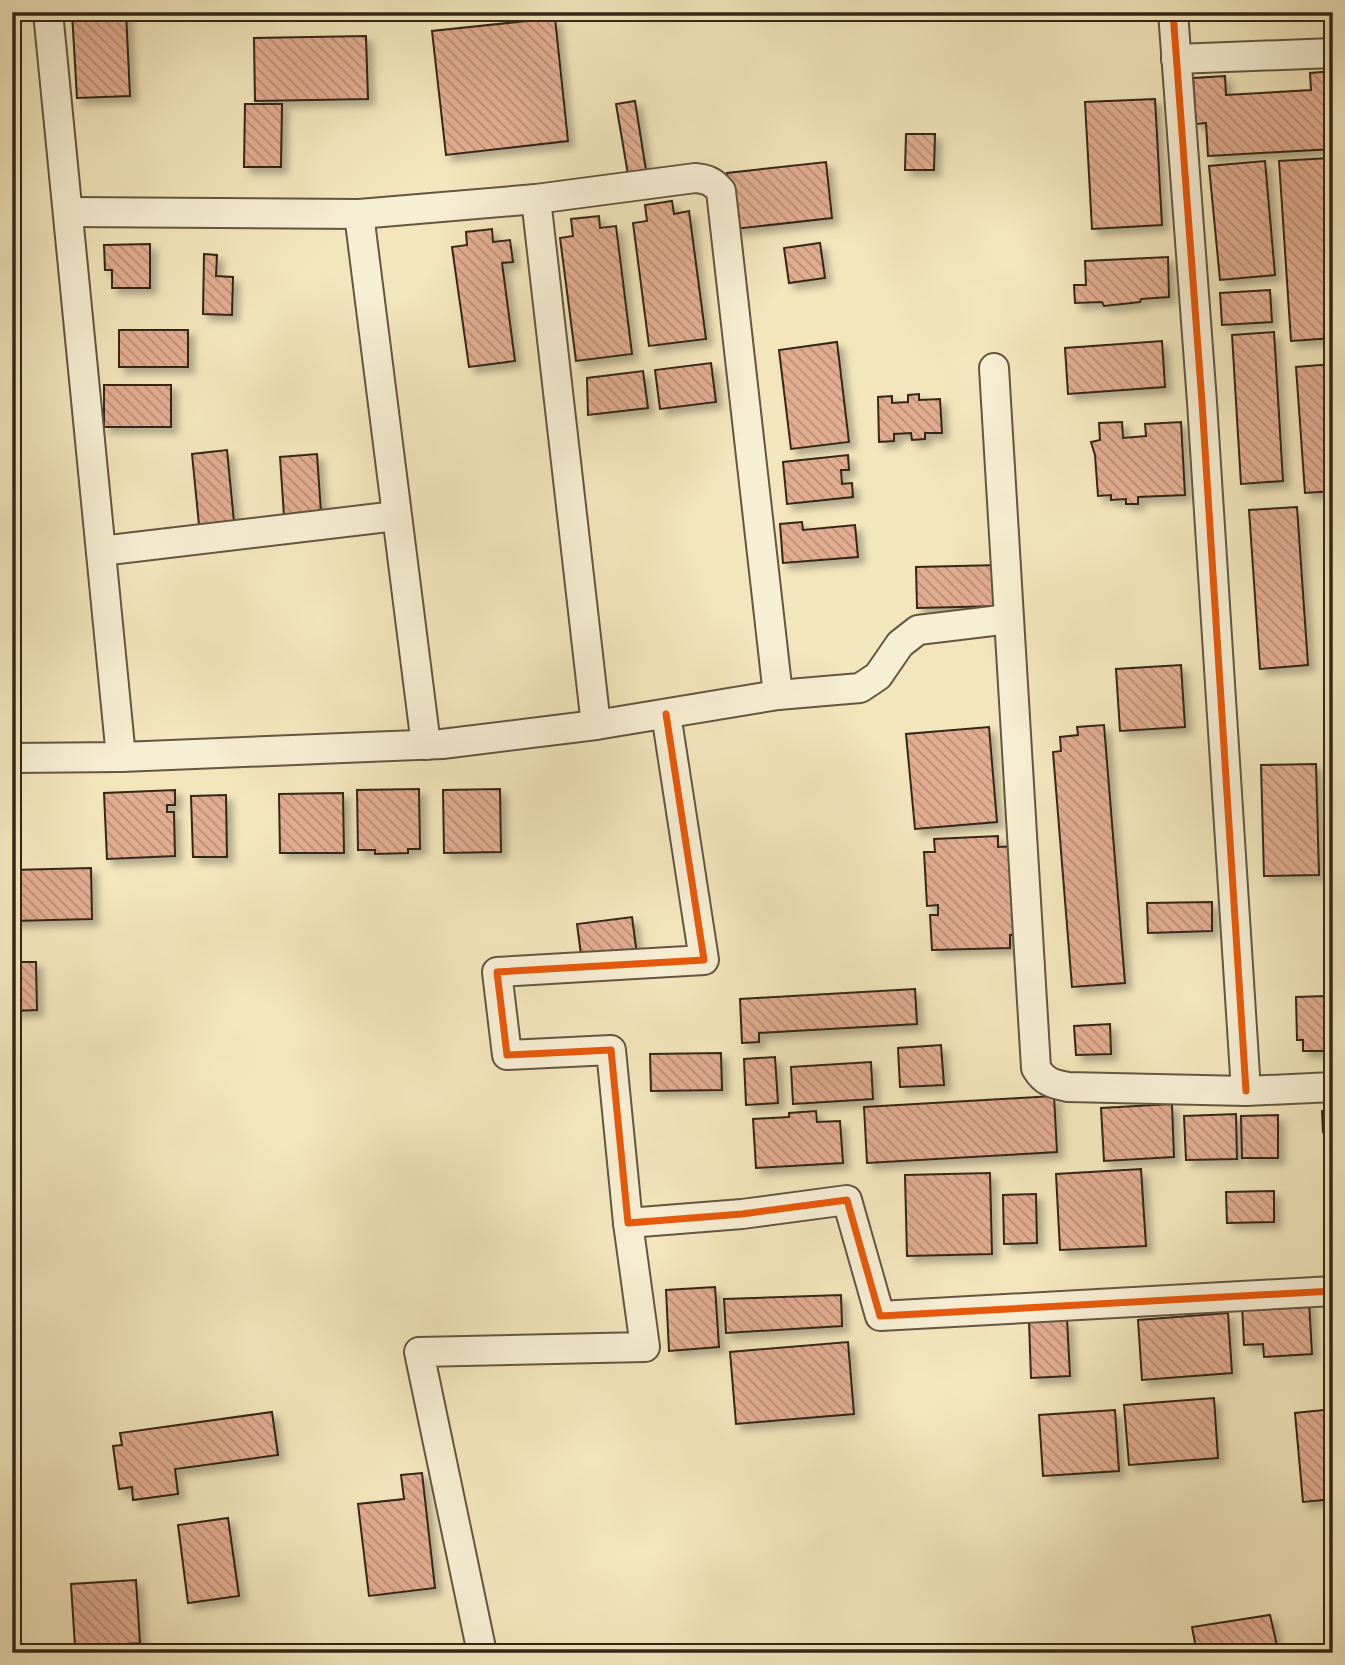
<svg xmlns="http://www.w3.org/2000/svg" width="1345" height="1665" font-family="Cardo,serif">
<defs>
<pattern id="building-back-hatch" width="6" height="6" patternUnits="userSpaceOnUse" patternTransform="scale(1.75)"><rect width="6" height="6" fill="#e2ac91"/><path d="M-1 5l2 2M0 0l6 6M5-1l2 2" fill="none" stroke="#b88c75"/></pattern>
<filter id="shadow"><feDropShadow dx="6" dy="6" stdDeviation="3.5" flood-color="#0004"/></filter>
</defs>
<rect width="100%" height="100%" fill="#f3e6bd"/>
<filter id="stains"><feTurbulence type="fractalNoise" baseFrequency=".00286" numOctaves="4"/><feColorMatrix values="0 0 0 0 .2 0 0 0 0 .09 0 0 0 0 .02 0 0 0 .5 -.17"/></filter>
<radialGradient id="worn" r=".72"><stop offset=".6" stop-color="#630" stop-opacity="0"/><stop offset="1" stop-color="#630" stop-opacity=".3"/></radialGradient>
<g fill="url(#building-back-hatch)" stroke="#342617" stroke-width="2" filter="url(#shadow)">
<path d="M 126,12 L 130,96 L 77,98 L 72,13 Z"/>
<path d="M 555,18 L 568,141 L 446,155 L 432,31 Z"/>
<path d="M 366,36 L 368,99 L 255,101 L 254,38 Z"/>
<path d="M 1333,71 L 1333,149 L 1208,156 L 1206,123 L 1196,124 L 1193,78 L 1225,76 L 1226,95 L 1311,90 L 1310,73 Z"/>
<path d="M 1155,99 L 1162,225 L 1092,229 L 1085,102 Z"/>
<path d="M 635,101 L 648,183 L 630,186 L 616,104 Z"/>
<path d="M 245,104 L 282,104 L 281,167 L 244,167 Z"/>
<path d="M 906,134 L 935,134 L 934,170 L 905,170 Z"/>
<path d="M 1329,158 L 1333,219 L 1333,338 L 1291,341 L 1279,161 Z"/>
<path d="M 1265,161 L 1275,275 L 1220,280 L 1209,166 Z"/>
<path d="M 826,162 L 832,218 L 734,229 L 727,173 Z"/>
<path d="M 672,201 L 674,214 L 689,211 L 706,339 L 649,346 L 633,223 L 647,221 L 645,205 Z"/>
<path d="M 599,216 L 600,228 L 616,226 L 632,354 L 576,361 L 560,238 L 573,236 L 571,219 Z"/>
<path d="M 492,229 L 493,242 L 510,240 L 513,262 L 502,263 L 515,361 L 469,367 L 452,247 L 467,245 L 466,232 Z"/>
<path d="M 820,243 L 825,278 L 789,283 L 784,248 Z"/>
<path d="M 150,244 L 150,288 L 112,288 L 112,270 L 105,270 L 104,245 Z"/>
<path d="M 204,254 L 217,255 L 216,276 L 233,277 L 232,315 L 203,314 Z"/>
<path d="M 1168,257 L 1169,297 L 1141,299 L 1140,302 L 1104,306 L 1102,302 L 1075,303 L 1074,285 L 1086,285 L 1085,261 Z"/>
<path d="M 1270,290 L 1272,322 L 1222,325 L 1220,293 Z"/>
<rect x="119" y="330" width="69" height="37"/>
<path d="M 1274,332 L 1283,481 L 1241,484 L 1232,335 Z"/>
<path d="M 1162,341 L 1165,387 L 1068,394 L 1065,348 Z"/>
<path d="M 837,342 L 849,442 L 791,449 L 779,350 Z"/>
<path d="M 711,363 L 716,402 L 660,409 L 655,370 Z"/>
<path d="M 1333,364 L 1333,491 L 1305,493 L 1296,367 Z"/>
<path d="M 643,371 L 648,408 L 588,415 L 587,378 Z"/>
<rect x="104" y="385" width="67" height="42"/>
<path d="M 919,394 L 919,400 L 940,399 L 942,433 L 925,433 L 925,439 L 912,440 L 911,433 L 894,434 L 894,441 L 879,442 L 878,397 L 892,396 L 892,403 L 908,402 L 908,395 Z"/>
<path d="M 1122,422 L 1123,438 L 1146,436 L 1145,424 L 1181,422 L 1185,495 L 1138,497 L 1138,504 L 1126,504 L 1126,499 L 1111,500 L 1111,495 L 1098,496 L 1095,455 L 1091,442 L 1100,440 L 1099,423 Z"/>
<path d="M 227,450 L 234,522 L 199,525 L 192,454 Z"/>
<path d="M 317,454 L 321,513 L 284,516 L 280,457 Z"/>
<path d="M 848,455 L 849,470 L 841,470 L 842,484 L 852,483 L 853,497 L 787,504 L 783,462 Z"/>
<path d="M 1297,507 L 1308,665 L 1260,669 L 1249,510 Z"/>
<path d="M 802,522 L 803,530 L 855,525 L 858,557 L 783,563 L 780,524 Z"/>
<path d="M 1000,565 L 1001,606 L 917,608 L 916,567 Z"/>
<path d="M 1181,665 L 1185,727 L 1120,731 L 1116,669 Z"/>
<path d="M 1104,725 L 1125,983 L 1072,987 L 1053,752 L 1061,751 L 1060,737 L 1078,735 L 1077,727 Z"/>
<path d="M 989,727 L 997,822 L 915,829 L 906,734 Z"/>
<path d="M 1316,764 L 1319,875 L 1264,876 L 1261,765 Z"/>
<path d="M 419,789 L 420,849 L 408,849 L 408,853 L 375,854 L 375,850 L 358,850 L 357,790 Z"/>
<path d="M 500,789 L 501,852 L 444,853 L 443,790 Z"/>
<path d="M 175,790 L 175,805 L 167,805 L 167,812 L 174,812 L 175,856 L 107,859 L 104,793 Z"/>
<path d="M 343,793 L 344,853 L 280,853 L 279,794 Z"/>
<path d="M 226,795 L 227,857 L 193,857 L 191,796 Z"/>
<path d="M 998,836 L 998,847 L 1017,846 L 1022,934 L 1010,935 L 1010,948 L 932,950 L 930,915 L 938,915 L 938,905 L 927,906 L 924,852 L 935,852 L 934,839 Z"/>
<path d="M 91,868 L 92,919 L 12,921 L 12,870 Z"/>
<path d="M 1212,902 L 1212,931 L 1148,933 L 1147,903 Z"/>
<path d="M 632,917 L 637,955 L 582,962 L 577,924 Z"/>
<path d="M 12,962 L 36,962 L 37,1010 L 12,1011 Z"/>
<path d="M 915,989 L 917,1024 L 759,1033 L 759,1042 L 742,1043 L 740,999 Z"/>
<path d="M 1324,996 L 1325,1051 L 1303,1051 L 1303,1040 L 1297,1040 L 1296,997 Z"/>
<path d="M 1110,1024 L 1111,1054 L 1076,1055 L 1074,1026 Z"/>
<path d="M 941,1045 L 944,1085 L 900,1087 L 898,1048 Z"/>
<path d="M 721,1053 L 722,1090 L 651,1091 L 650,1054 Z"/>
<path d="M 775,1057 L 778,1103 L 746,1105 L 744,1059 Z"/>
<path d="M 871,1062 L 873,1099 L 793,1104 L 791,1067 Z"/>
<path d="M 1054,1096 L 1057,1152 L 867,1163 L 864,1107 Z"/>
<path d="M 1328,1097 L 1333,1097 L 1333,1152 L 1331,1131 L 1323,1132 L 1322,1111 L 1329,1110 Z"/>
<path d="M 1172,1104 L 1174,1157 L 1104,1161 L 1101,1108 Z"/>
<path d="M 816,1111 L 817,1122 L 840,1121 L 843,1163 L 756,1168 L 753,1119 L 789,1117 L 789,1113 Z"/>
<path d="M 1236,1114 L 1237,1159 L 1186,1160 L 1184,1116 Z"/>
<path d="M 1278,1115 L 1278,1158 L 1242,1158 L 1241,1116 Z"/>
<path d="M 1141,1169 L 1146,1246 L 1060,1250 L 1056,1174 Z"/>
<path d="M 990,1173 L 992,1254 L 907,1256 L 905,1175 Z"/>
<path d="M 1274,1191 L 1274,1222 L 1227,1223 L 1226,1192 Z"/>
<path d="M 1036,1194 L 1037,1243 L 1004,1244 L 1003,1195 Z"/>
<path d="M 715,1287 L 719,1347 L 669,1351 L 666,1290 Z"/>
<path d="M 841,1295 L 842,1326 L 726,1333 L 724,1299 Z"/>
<path d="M 1309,1301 L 1312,1354 L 1264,1357 L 1263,1344 L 1244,1345 L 1242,1305 Z"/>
<path d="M 1228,1313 L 1232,1373 L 1142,1380 L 1138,1320 Z"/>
<path d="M 1067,1319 L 1070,1376 L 1031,1378 L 1029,1321 Z"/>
<path d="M 848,1342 L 854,1414 L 736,1424 L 730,1352 Z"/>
<path d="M 1214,1398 L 1218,1458 L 1129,1465 L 1124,1405 Z"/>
<path d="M 1333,1409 L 1333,1499 L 1303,1502 L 1295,1413 Z"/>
<path d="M 1115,1410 L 1119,1471 L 1043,1476 L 1039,1415 Z"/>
<path d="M 272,1412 L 278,1455 L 175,1469 L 178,1494 L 133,1500 L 132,1487 L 119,1489 L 113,1446 L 122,1445 L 120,1433 Z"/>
<path d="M 422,1473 L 435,1588 L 369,1596 L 358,1504 L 404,1499 L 401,1475 Z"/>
<path d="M 228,1518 L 239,1596 L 188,1603 L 178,1525 Z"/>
<path d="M 136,1580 L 140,1643 L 75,1647 L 71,1584 Z"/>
<path d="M 1270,1615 L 1278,1650 L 1258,1653 L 1197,1653 L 1192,1627 Z"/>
<path d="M 263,1648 L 263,1653 L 210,1653 L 210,1650 Z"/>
</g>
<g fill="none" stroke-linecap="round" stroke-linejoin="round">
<defs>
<g id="minor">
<path d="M 48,12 L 121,757"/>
<path d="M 1173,12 L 1202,402 L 1246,1091"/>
<path d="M 1176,59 L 1333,53"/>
<path d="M 536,199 L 596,725"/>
<path d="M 68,212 L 359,214 L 426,745"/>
<path d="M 359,214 L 536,199 L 695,178 C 706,179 713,181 721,191 L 778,695"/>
<path d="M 994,368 L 1036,1068 C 1044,1082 1053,1084 1068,1087 L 1246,1091 L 1333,1087"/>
<path d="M 101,551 L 396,516"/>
<path d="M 666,714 L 704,960 L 497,972 L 507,1055 L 611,1050 L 628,1223 L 742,1214 L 847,1200 L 880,1316 L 1333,1291"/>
<path d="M 12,758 L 121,757 L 442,744 L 596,725 L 778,695 L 860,688 L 878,676 L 900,644 L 918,630 L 1009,619"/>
<path d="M 482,1653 L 419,1352 L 645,1347 L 628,1223"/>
</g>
</defs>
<use href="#minor" stroke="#645640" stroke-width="32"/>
<use href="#minor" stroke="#f7efd4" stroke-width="28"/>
<defs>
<g id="cycleway">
<path d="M 1173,12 L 1202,402 L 1246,1091"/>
<path d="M 666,714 L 704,960 L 497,972 L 507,1055 L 611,1050 L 628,1223 L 742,1214 L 847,1200 L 880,1316 L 1333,1291"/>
</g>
</defs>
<use href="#cycleway" stroke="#f7efd4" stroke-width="11"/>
<use href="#cycleway" stroke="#e8590c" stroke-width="7"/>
</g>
<rect width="1345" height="1665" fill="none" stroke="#f3e6bd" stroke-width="42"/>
<rect x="14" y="14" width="1317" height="1637" fill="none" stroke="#342617" stroke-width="3.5"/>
<rect x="21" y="21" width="1303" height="1623" fill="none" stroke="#342617" stroke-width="2"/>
<rect width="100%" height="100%" filter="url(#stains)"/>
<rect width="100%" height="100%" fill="url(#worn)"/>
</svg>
